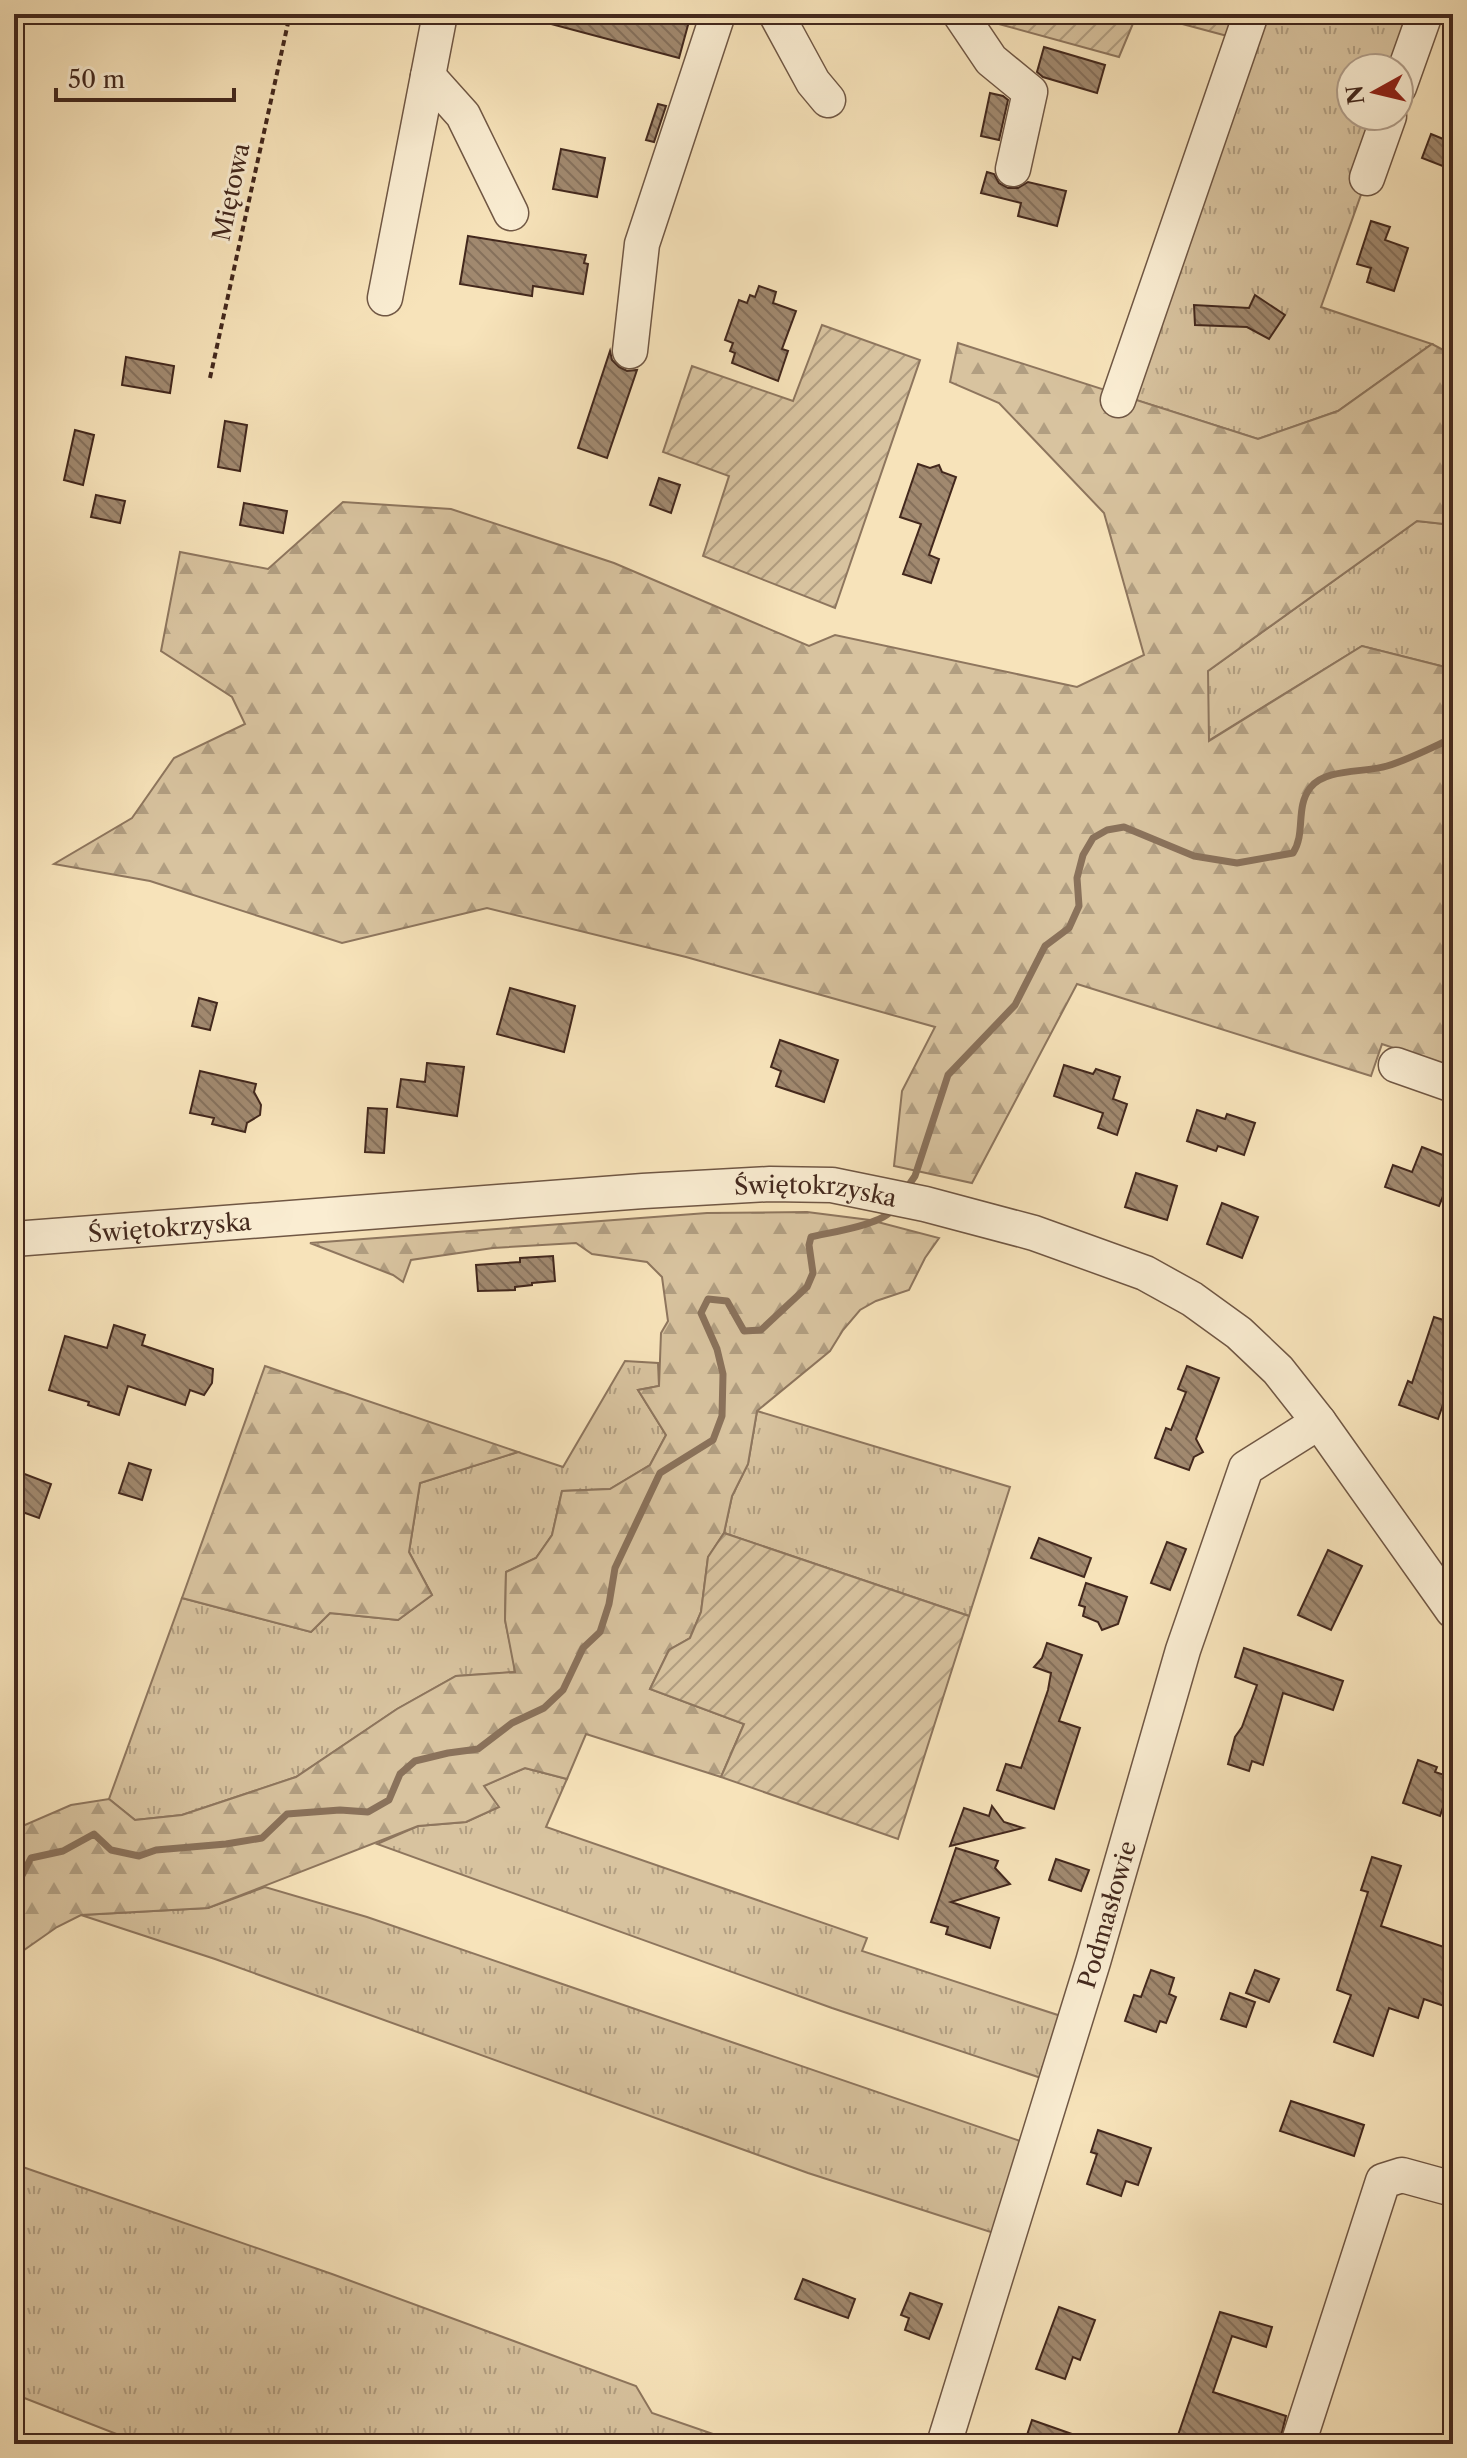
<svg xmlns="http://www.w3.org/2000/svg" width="1467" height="2458" font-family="'Libre Caslon Text',serif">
<defs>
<pattern id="grass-tufts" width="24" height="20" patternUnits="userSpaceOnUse" patternTransform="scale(2)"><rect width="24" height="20" fill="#d8c39f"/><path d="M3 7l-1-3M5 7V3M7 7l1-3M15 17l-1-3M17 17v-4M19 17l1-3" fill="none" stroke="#b19e81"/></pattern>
<pattern id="forest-firs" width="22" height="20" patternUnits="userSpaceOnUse" patternTransform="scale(2)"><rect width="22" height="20" fill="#d8c39f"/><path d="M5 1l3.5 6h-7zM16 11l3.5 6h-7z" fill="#b19e81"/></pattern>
<pattern id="garden-furrows" width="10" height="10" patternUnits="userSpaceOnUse" patternTransform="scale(2)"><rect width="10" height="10" fill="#d8c39f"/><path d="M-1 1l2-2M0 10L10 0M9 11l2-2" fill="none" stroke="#b19e81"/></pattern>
<pattern id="building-back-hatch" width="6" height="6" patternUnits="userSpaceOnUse" patternTransform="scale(2)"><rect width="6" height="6" fill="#a1896f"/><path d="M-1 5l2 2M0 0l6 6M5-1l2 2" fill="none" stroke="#85705b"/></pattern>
</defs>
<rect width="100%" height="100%" fill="#f7e3ba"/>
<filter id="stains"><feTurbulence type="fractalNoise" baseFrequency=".0025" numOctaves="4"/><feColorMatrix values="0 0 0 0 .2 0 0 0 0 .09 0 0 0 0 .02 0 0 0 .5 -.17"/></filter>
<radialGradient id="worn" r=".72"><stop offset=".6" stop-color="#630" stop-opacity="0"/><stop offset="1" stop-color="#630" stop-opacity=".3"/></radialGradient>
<g fill="url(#grass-tufts)" stroke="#8e765e" stroke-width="2">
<path d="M 1251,14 L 1425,14 L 1399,68 L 1351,68 L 1351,116 L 1389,116 L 1321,307 L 1432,344 L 1338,411 L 1258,439 L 1111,392 Z"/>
<path d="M 1417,521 L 1453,525 L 1453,669 L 1362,646 L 1208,741 L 1208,671 Z"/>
<path d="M 625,1361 L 658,1363 L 659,1386 L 638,1390 L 666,1435 L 650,1465 L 610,1489 L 562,1491 L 552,1535 L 536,1558 L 506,1572 L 505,1620 L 516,1672 L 456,1676 L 397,1709 L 296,1777 L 182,1815 L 135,1820 L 109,1799 L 182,1598 L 311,1632 L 330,1613 L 398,1620 L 432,1595 L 409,1552 L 420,1483 L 518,1452 L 563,1467 Z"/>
<path d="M 757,1411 L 1010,1487 L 969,1616 L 724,1533 L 732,1496 L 748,1464 Z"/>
<path d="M 525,1768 L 567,1779 L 546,1827 L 867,1938 L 862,1951 L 1070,2019 L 1003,2236 L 808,2173 L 215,1959 L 81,1915 L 208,1908 L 265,1887 L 367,1917 L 1026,2143 L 1047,2080 L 832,2008 L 377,1844 L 418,1826 L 466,1822 L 498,1807 L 483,1786 Z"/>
<path d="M 14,2164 L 332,2274 L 636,2386 L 652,2413 L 742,2444 L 142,2444 L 14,2394 Z"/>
</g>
<g fill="url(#forest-firs)" stroke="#8e765e" stroke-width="2">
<path d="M 958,343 L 1258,439 L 1338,411 L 1432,344 L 1453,355 L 1453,525 L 1417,521 L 1208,671 L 1209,741 L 1362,646 L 1453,669 L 1453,1068 L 1382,1044 L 1371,1076 L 1077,984 L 972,1183 L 894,1166 L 902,1091 L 935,1027 L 686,957 L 487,908 L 342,943 L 150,881 L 54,864 L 132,818 L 174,758 L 245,724 L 232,697 L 161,651 L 180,552 L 268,569 L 343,502 L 451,509 L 614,563 L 809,646 L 835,635 L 1077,687 L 1144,655 L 1104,513 L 999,403 L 950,382 Z"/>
<path d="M 807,1212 L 870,1220 L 939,1238 L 925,1258 L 909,1290 L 876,1301 L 860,1310 L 843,1330 L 830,1351 L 757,1411 L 748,1464 L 732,1496 L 724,1533 L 708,1557 L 701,1612 L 690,1638 L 669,1650 L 650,1689 L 744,1724 L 721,1777 L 586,1734 L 567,1779 L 525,1768 L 484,1786 L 499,1807 L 466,1822 L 418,1826 L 208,1908 L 81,1915 L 57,1927 L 14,1957 L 14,1825 L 25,1825 L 71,1805 L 109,1799 L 135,1820 L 182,1815 L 296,1777 L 397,1709 L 456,1676 L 515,1672 L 505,1620 L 506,1572 L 536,1558 L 552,1535 L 562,1491 L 610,1489 L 650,1465 L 666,1435 L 638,1390 L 659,1386 L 661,1333 L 668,1321 L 662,1277 L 647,1262 L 592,1254 L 576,1243 L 493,1248 L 411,1260 L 403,1282 L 393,1275 L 310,1243 L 707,1213 Z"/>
<path d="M 265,1366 L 518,1452 L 420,1483 L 409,1552 L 432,1595 L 398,1620 L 330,1613 L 311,1632 L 182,1598 Z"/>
</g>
<g fill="url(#garden-furrows)" stroke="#8e765e" stroke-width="2">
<path d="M 977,14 L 1137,14 L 1119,57 L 988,21 Z"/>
<path d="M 1145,14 L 1239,14 L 1231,37 Z"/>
<path d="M 822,325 L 920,360 L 835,608 L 703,556 L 729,476 L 663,452 L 692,366 L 793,401 Z"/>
<path d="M 724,1533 L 969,1616 L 898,1839 L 721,1777 L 744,1724 L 650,1689 L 669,1650 L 690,1638 L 701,1612 L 708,1557 Z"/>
</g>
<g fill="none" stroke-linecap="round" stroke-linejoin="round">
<g stroke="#8a725b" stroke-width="7">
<path d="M 904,1192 L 915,1176 L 948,1075 L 1015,1005 L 1045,946 L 1069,928 L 1079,906 L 1077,878 L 1083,855 L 1093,838 L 1107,830 L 1124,827 L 1194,856 L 1237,863 L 1293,853 C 1306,833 1295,808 1310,788 C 1325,768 1365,773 1387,766 C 1407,760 1425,751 1444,742 L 1453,741"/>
<path d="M 14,1891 L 31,1858 L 63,1851 L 94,1834 L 111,1850 L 139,1856 L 156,1850 L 226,1844 L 262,1838 L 287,1814 L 340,1810 L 368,1812 L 389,1800 L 400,1774 L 415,1761 L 448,1753 L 478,1749 L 512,1723 L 544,1708 L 563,1690 L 583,1648 L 600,1632 L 609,1604 L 615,1568 L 660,1473 L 713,1440 L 722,1416 L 723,1374 L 717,1349 L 701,1313 L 708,1299 L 727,1301 L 744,1331 L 761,1330 L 807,1287 L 813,1273 L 809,1245 L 811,1237 C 831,1232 882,1225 893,1209"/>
</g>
</g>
<g fill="url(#building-back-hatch)" stroke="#43281d" stroke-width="2">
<path d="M 536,14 L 691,14 L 679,58 L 536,20 Z"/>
<path d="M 1044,47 L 1105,65 L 1097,93 L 1043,77 L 1037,72 Z"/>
<path d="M 990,93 L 1003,96 L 1008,100 L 999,140 L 981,136 Z"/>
<path d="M 658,104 L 666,106 L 654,142 L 646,140 Z"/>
<path d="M 1431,134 L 1453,143 L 1453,170 L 1422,158 Z"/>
<path d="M 561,149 L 605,158 L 597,197 L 553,189 Z"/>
<path d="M 987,172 L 994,174 L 999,183 L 1008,188 L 1018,188 L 1028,182 L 1066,191 L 1057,226 L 1018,216 L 1021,203 L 981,193 Z"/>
<path d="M 1371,221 L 1390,227 L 1385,240 L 1408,248 L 1394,291 L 1367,282 L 1371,268 L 1357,264 Z"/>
<path d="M 468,236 L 586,255 L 584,263 L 588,264 L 583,294 L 533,286 L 532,296 L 460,284 Z"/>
<path d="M 759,286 L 776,292 L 773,303 L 796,311 L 782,349 L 788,351 L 778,381 L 732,363 L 735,353 L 730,351 L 733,343 L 725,340 L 739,300 L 747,303 L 750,295 L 755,297 Z"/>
<path d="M 1255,295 L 1285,315 L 1269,339 L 1247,327 L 1195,325 L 1194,305 L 1249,308 Z"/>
<path d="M 610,351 L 612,360 L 619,367 L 627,371 L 637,370 L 607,458 L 578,448 Z"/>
<path d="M 126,357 L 174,366 L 170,393 L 122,385 Z"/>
<path d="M 225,421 L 247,425 L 240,471 L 218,467 Z"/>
<path d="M 75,430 L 94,435 L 83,485 L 64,480 Z"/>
<path d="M 918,464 L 930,468 L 939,465 L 942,472 L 956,477 L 929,555 L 939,559 L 931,583 L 903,574 L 921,524 L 900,517 Z"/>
<path d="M 659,478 L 680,485 L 671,513 L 650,505 Z"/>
<path d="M 96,495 L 125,501 L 120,523 L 91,517 Z"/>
<path d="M 244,503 L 287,511 L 283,533 L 240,525 Z"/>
<path d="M 510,988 L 575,1006 L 564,1052 L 497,1034 Z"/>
<path d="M 199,998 L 217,1003 L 210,1030 L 192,1026 Z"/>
<path d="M 780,1040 L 838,1060 L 824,1102 L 776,1086 L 781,1071 L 771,1067 Z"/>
<path d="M 427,1063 L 464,1067 L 457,1116 L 397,1107 L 401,1079 L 425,1082 Z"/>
<path d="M 1064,1065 L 1093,1074 L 1096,1069 L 1120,1077 L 1113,1099 L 1127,1104 L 1117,1135 L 1098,1128 L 1103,1113 L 1054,1096 Z"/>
<path d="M 200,1071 L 256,1084 L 254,1092 L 261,1105 L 260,1115 L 247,1123 L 245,1132 L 212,1124 L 214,1118 L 190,1113 Z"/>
<path d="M 368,1108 L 387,1109 L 384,1153 L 365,1152 Z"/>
<path d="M 1197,1110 L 1225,1119 L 1227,1114 L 1255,1123 L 1244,1155 L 1218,1146 L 1216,1151 L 1187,1141 Z"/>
<path d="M 1422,1147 L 1453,1159 L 1453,1172 L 1439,1206 L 1385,1187 L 1393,1165 L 1412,1172 Z"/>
<path d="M 1136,1173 L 1177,1186 L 1167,1220 L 1125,1207 Z"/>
<path d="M 1222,1203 L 1258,1217 L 1242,1258 L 1207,1244 Z"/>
<path d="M 553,1256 L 555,1281 L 532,1283 L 532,1285 L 515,1287 L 515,1290 L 478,1291 L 476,1265 L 520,1262 L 520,1258 Z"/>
<path d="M 1434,1317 L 1453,1323 L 1453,1392 L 1448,1390 L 1438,1419 L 1399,1405 L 1408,1381 L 1412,1383 Z"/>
<path d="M 114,1325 L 145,1335 L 142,1345 L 213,1369 L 212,1383 L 204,1395 L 190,1390 L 185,1405 L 128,1386 L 119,1415 L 88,1405 L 89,1402 L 49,1390 L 65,1336 L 107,1348 Z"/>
<path d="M 1187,1366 L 1219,1378 L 1196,1439 L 1203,1452 L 1194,1457 L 1189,1470 L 1155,1458 L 1166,1428 L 1171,1430 L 1186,1392 L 1178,1389 Z"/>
<path d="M 129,1463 L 151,1470 L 142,1500 L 119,1493 Z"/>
<path d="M 14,1470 L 51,1484 L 39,1518 L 14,1509 Z"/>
<path d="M 1039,1538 L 1091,1558 L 1084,1577 L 1031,1558 Z"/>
<path d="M 1167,1542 L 1186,1549 L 1170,1590 L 1151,1583 Z"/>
<path d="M 1328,1550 L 1362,1566 L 1331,1630 L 1298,1615 Z"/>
<path d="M 1086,1583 L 1127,1597 L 1118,1624 L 1102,1630 L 1098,1622 L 1083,1616 L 1085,1607 L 1079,1605 Z"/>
<path d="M 1047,1643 L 1082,1655 L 1059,1721 L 1080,1728 L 1054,1809 L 997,1790 L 1006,1764 L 1021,1768 L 1048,1690 L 1051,1673 L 1034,1667 L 1042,1658 Z"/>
<path d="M 1244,1648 L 1343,1681 L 1333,1710 L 1283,1693 L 1263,1765 L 1252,1761 L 1249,1771 L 1228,1764 L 1235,1737 L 1242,1727 L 1257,1685 L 1235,1677 Z"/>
<path d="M 1418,1760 L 1437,1767 L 1435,1772 L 1453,1778 L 1440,1816 L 1403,1803 Z"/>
<path d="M 992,1806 L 1004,1822 L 1023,1828 L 950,1846 L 964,1808 L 989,1816 Z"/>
<path d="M 956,1848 L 998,1861 L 995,1868 L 1010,1884 L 951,1902 L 999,1918 L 990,1948 L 946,1934 L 948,1927 L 931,1922 Z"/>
<path d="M 1372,1857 L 1401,1866 L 1381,1926 L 1453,1950 L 1453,2009 L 1424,1999 L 1418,2018 L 1389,2008 L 1373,2056 L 1334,2042 L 1351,1995 L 1337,1990 L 1368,1892 L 1361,1890 Z"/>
<path d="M 1056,1859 L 1089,1870 L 1081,1891 L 1049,1880 Z"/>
<path d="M 1151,1970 L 1174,1978 L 1169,1994 L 1176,1997 L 1166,2023 L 1160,2021 L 1156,2032 L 1125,2021 L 1134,1995 L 1141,1997 Z"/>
<path d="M 1255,1970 L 1279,1979 L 1269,2002 L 1246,1993 Z"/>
<path d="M 1230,1993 L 1255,2002 L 1246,2027 L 1221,2019 Z"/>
<path d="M 1291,2101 L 1364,2125 L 1354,2156 L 1280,2131 Z"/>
<path d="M 1098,2130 L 1151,2148 L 1138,2185 L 1126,2181 L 1121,2196 L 1087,2184 L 1097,2154 L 1091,2152 Z"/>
<path d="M 803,2279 L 855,2299 L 848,2318 L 795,2299 Z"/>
<path d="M 910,2293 L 942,2304 L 929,2339 L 905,2330 L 909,2318 L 901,2315 Z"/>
<path d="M 1059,2307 L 1095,2320 L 1080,2360 L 1073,2357 L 1065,2379 L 1036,2369 Z"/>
<path d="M 1220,2312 L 1272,2327 L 1266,2347 L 1232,2336 L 1213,2392 L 1286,2416 L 1279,2444 L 1195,2444 L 1177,2438 Z"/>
<path d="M 1032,2420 L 1092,2441 L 1092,2444 L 1024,2444 Z"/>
</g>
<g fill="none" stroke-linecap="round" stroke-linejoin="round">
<defs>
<g id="minor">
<path d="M 776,14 L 813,82 L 828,100"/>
<path d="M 960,14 L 991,60 L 1030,92 L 1013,169"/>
<path d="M 428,76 L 463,115 L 511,213"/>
<path d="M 1399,87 L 1425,14"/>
<path d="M 1367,178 L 1389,116"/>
<path d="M 385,298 L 440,14"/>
<path d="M 630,351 L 642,244 L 718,14"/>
<path d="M 1118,400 L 1251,14"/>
<path d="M 1396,1065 L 1453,1085"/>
<path id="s1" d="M 14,1239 L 643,1191 L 770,1184 L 832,1185 L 925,1204 L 1034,1233 L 1145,1273 L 1192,1299 L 1239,1333 L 1278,1370 L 1319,1422 L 1453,1611"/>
<path id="s2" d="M 944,2444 L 1093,1962 L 1183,1650 L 1246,1468 L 1319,1422"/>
<path d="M 1298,2444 L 1383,2181 L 1402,2175 L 1453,2189"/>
</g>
</defs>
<use href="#minor" stroke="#705744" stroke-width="37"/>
<path stroke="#43281d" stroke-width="4" stroke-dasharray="6 4" stroke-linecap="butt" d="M 210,378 L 290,14"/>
<use href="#minor" stroke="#faedd2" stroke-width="34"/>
</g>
<g text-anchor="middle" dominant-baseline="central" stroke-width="6" stroke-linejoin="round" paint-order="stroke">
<g font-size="24" fill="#43281d" stroke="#faedd2">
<text transform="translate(231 192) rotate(-78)">Miętowa</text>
<text stroke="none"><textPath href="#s1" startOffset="804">Świętokrzyska</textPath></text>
<text stroke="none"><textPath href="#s1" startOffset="156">Świętokrzyska</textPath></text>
<text stroke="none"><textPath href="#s2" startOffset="554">Podmasłowie</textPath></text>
</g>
</g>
<rect width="1467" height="2458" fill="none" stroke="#f7e3ba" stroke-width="48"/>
<rect x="16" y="16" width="1435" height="2426" fill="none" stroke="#43281d" stroke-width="4"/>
<rect x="24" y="24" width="1419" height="2410" fill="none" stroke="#43281d" stroke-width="2"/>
<g transform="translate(1375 92) rotate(262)"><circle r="38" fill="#faedd2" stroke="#b19e8a" stroke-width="2"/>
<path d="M0-6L14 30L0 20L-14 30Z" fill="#8f2418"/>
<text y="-12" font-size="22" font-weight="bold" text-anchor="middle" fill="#43281d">N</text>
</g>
<path d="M56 88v12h178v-12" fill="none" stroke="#43281d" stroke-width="4"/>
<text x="68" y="88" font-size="24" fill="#43281d" stroke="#faedd2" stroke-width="6" paint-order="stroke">50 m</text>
<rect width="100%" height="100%" filter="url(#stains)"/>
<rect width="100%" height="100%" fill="url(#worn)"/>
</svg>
